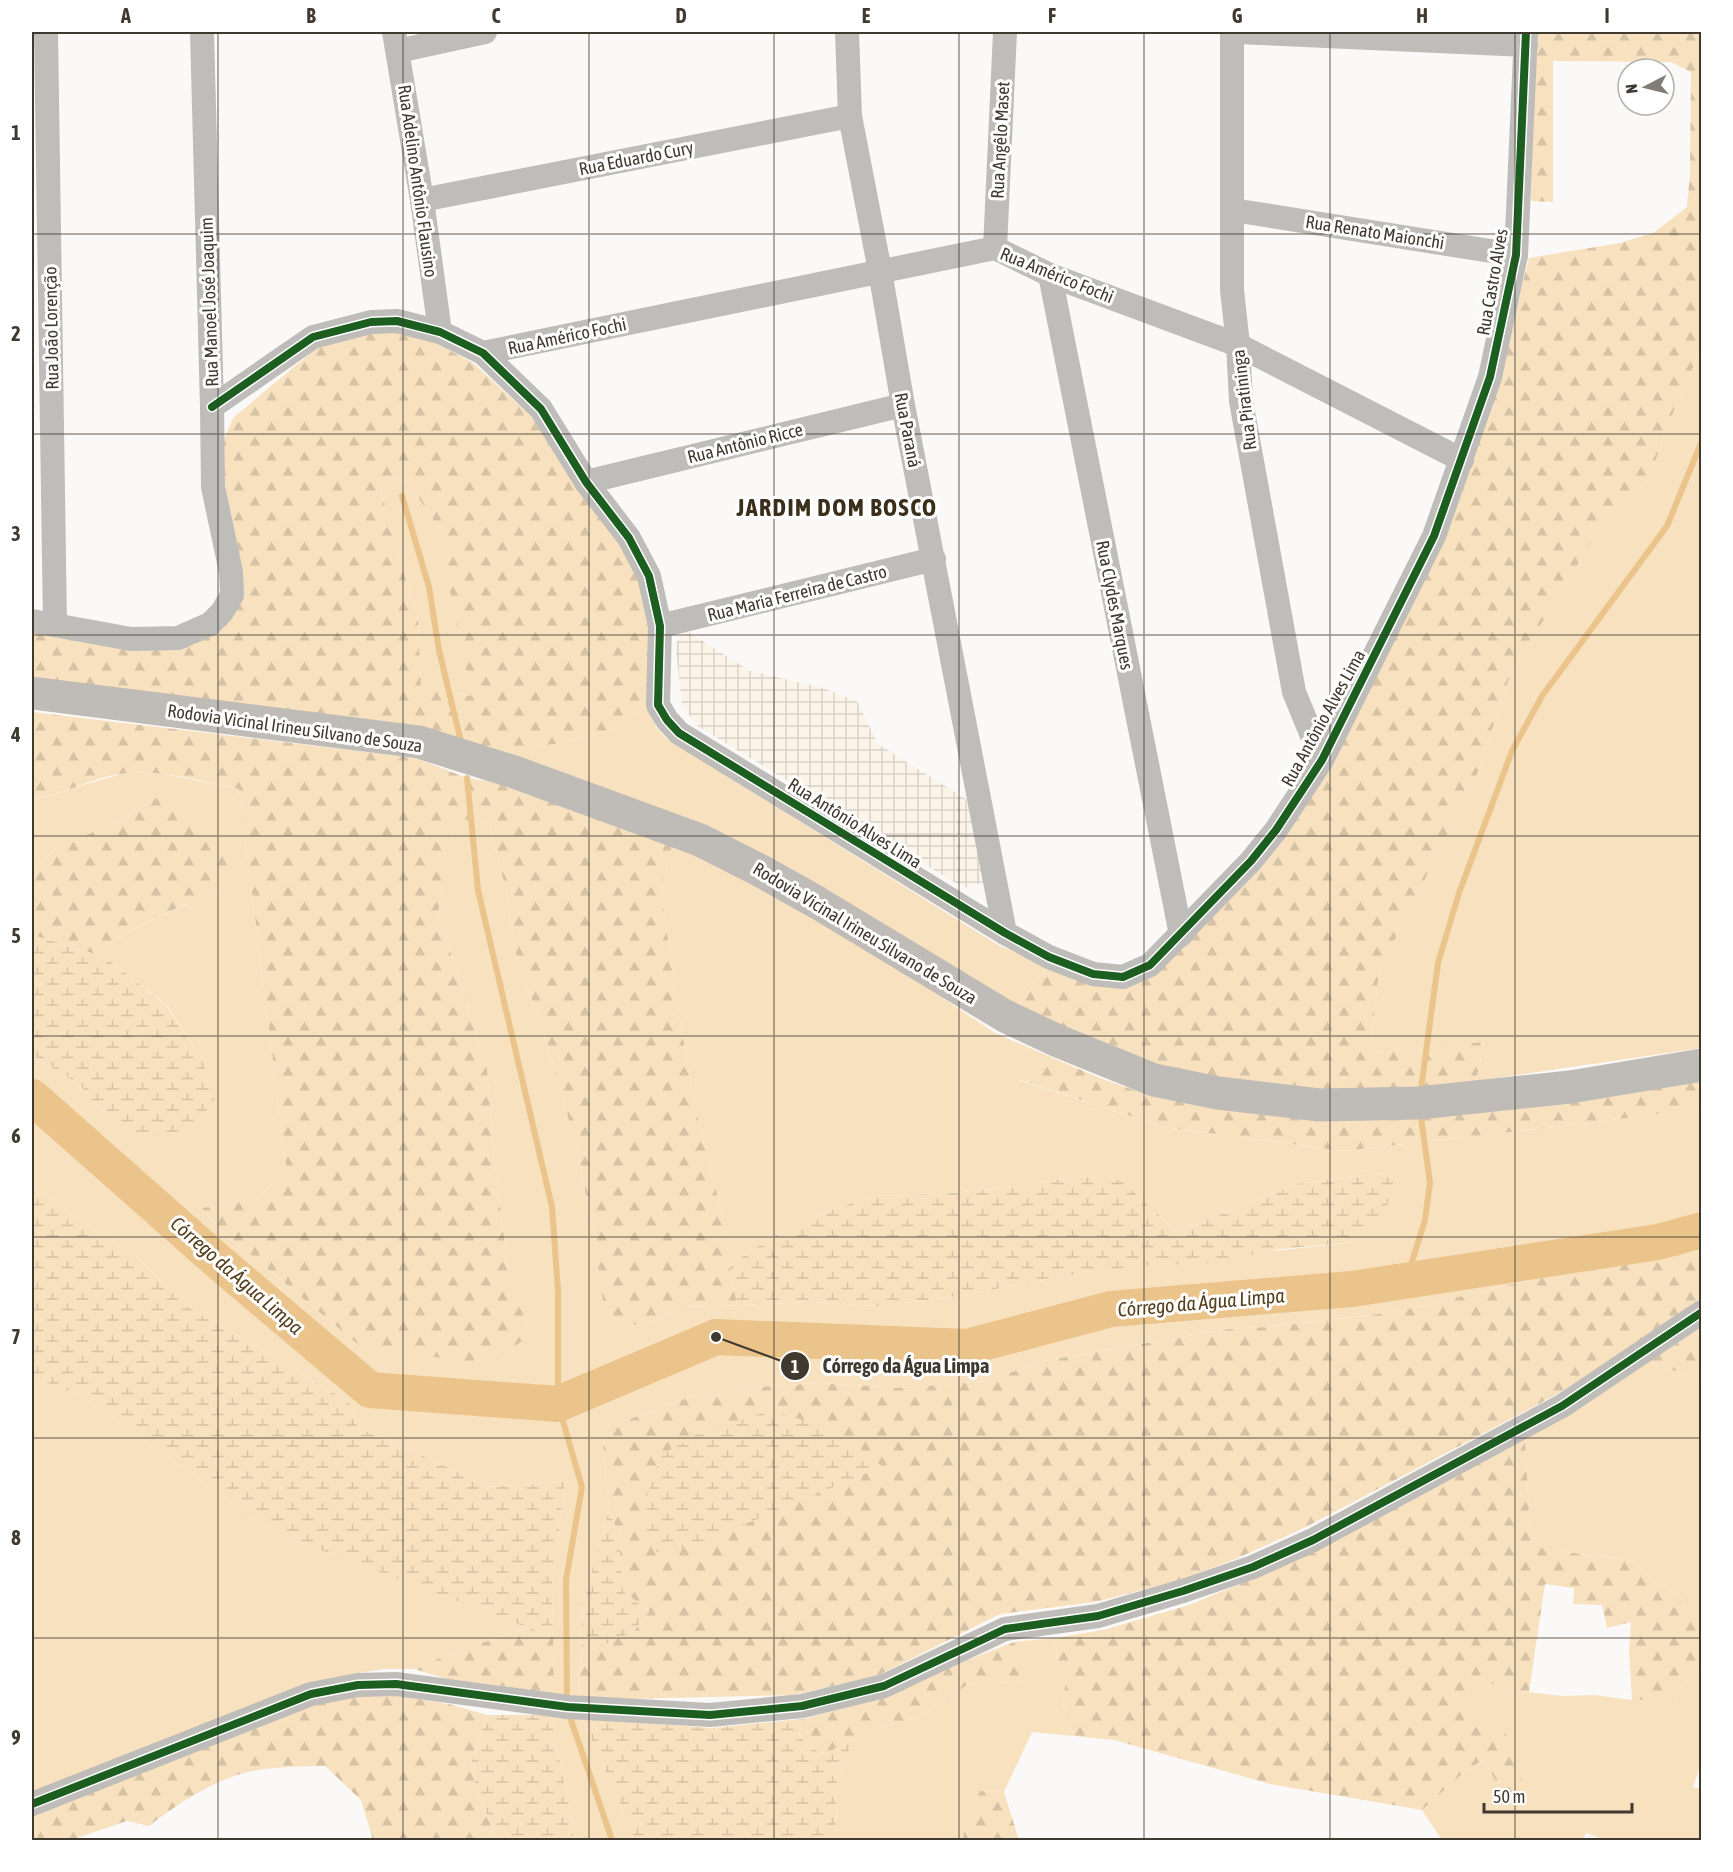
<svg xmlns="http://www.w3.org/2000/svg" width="1733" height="1872" font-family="'Asap Condensed',sans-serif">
<defs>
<pattern id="industrial-grid" width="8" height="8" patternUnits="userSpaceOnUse" patternTransform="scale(1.5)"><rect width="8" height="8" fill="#fcf4e9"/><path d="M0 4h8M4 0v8" fill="none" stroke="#d9d2c8"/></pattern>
<pattern id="forest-firs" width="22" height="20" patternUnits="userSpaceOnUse" patternTransform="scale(1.5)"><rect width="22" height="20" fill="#f8e1bf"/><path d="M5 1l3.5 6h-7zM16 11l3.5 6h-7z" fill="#d6c2a4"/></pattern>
<pattern id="wetland-marsh" width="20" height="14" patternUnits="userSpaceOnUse" patternTransform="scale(1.5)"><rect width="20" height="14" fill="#f8e1bf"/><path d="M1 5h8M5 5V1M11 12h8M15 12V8" fill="none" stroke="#d6c2a4"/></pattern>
</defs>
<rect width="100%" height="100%" fill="#fbf9f7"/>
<path fill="url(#industrial-grid)" d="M 687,631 L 750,671 L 820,687 L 857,701 L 878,744 L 974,804 L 984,882 L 967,888 L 952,881 L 696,725 L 682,704 L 675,644 Z"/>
<g fill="#f8e1bf">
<path d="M 1701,349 L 1702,607 L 1699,612 L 1702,616 L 1701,1048 L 1476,1081 L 1484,1043 L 1373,1053 L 1372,1032 L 1379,971 L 1476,777 L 1511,673 L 1591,543 L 1649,480 L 1667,427 Z"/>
<path d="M 389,476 L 408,483 L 437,525 L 472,696 L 421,686 L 418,620 L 391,530 L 381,489 Z"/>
<path d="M 648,707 L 656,727 L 667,739 L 998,945 L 1048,966 L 1013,1011 L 522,760 L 540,746 L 568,742 L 614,728 Z"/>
<path d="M 128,772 L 164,774 L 239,789 L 287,1173 L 254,1200 L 202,1208 L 219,1228 L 360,1346 L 531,1336 L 508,1269 L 494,1157 L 487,1069 L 438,913 L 450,816 L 489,824 L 505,886 L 517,959 L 542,1026 L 577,1149 L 593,1230 L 606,1316 L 641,1326 L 686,1307 L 815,1302 L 878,1306 L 952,1297 L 1087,1272 L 1354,1242 L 1395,1172 L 1297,1184 L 1177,1232 L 1120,1180 L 1077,1176 L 1017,1187 L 941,1194 L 872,1196 L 811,1217 L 772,1237 L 730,1265 L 720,1206 L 693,1099 L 676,995 L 661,890 L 672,846 L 700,854 L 811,910 L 995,1033 L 1053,1058 L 1018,1080 L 1164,1127 L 1343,1151 L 1581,1124 L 1701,1108 L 1701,1244 L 1620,1262 L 1542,1277 L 1395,1312 L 1266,1327 L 1228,1329 L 1049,1360 L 984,1381 L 902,1388 L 821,1383 L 770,1386 L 687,1398 L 622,1422 L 603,1443 L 609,1511 L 583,1601 L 579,1700 L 554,1697 L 552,1585 L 565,1482 L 488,1487 L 395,1442 L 358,1428 L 349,1402 L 186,1306 L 141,1261 L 32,1186 L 32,1055 L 80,1085 L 106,1117 L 202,1059 L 167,1005 L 105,957 L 105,946 C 140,923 181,907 220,890 L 158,797 L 128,816 L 58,848 L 32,868 L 32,799 L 46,797 L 83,785 Z"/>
<path d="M 1648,1362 L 1694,1377 L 1701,1375 L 1701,1611 L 1686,1599 L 1652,1580 L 1635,1561 L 1543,1549 L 1530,1532 L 1525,1438 Z"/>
<path d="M 32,1377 L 80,1395 L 273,1532 L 527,1627 L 440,1658 L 414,1669 L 384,1669 L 352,1674 L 299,1688 L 32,1793 Z"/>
<path d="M 1055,1638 L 1057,1661 L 1066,1679 L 1063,1702 L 1065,1712 L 1074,1736 L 1032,1732 L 1004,1792 L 980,1791 L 964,1826 L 963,1840 L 836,1840 L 837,1780 L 854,1738 L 883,1726 L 917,1718 L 970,1683 L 982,1682 L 1016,1683 L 1029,1677 L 1014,1642 Z"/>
<path d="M 1701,1664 L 1701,1764 L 1693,1787 L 1701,1789 L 1701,1840 L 1605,1840 L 1586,1833 L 1583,1840 L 1442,1840 L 1422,1810 L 1463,1773 L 1483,1760 L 1503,1791 L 1525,1792 L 1506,1735 L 1482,1722 L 1462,1704 L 1469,1674 L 1507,1690 L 1564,1696 L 1594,1695 L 1632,1700 L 1672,1700 L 1691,1672 Z"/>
<path d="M 551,1715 L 582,1718 L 632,1831 L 633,1840 L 575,1840 Z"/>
</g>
<g fill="url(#forest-firs)" fill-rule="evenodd">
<path d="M 1534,32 L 1701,32 L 1701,349 L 1667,427 L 1649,480 L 1591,543 L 1511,673 L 1476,777 L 1379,971 L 1372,1032 L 1373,1053 L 1484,1042 L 1476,1081 L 1421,1089 L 1322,1091 L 1222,1081 L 1121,1055 L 1013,1011 L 1048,966 L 1123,985 L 1279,837 L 1497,382 L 1529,258 L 1620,243 L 1653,233 L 1687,207 L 1690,173 L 1691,72 L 1671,62 L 1553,61 L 1553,202 L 1531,201 Z"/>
<path d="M 394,332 L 436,343 L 473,363 L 531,416 L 578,487 L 621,544 L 639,578 L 652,629 L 648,707 L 614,728 L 568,742 L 540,746 L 522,760 L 32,681 L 32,633 L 133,649 L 231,613 L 221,445 L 234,417 L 318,347 L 350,334 ZM 389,476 L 408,483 L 437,525 L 471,696 L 421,686 L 418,620 L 391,530 L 381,489 Z"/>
<path d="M 32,712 L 416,758 L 467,778 L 509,784 L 672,846 L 661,890 L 676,995 L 693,1099 L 720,1206 L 737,1305 L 686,1307 L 641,1326 L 605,1316 L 593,1230 L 577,1149 L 542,1026 L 517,959 L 505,886 L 489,824 L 451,817 L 438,913 L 487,1069 L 494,1157 L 508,1269 L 531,1336 L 483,1364 L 360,1346 L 219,1228 L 202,1208 L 254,1200 L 287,1173 L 239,789 C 203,782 166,770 129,773 C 97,775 64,795 32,799 Z"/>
<path d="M 158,797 L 201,824 L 231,857 L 220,890 C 181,907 140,922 105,946 L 105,957 L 32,935 L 32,868 L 58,848 L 128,816 Z"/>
<path d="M 1053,1058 L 1105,1080 L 1149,1095 L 1222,1108 L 1701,1077 L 1702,1108 L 1581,1124 L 1343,1151 L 1164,1127 L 1017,1079 Z"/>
<path d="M 1701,1244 L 1701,1303 L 1554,1396 L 1306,1527 L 1238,1558 L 1178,1581 L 1095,1602 L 1000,1614 L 877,1676 L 793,1695 L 579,1700 L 581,1655 L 633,1632 L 649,1612 L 623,1591 L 620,1554 L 621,1540 L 609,1511 L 603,1443 L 622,1422 L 687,1398 L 770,1386 L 821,1383 L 902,1388 L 984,1381 L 1049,1360 L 1228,1329 L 1266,1327 L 1395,1312 L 1542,1277 L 1620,1262 Z"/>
<path d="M 1701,1324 L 1701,1375 L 1694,1377 L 1648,1362 Z"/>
<path d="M 1525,1438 L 1530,1532 L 1543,1549 L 1635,1561 L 1652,1580 L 1686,1599 L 1702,1611 L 1701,1664 L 1691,1672 L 1672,1700 L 1632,1700 L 1629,1651 L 1631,1622 L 1607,1628 L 1602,1605 L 1573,1604 L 1574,1588 L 1545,1584 L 1529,1692 L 1507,1690 L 1469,1674 L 1463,1703 L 1482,1722 L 1506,1734 L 1517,1757 L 1525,1792 L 1503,1792 L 1483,1760 L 1463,1773 L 1422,1810 L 1270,1784 L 1114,1740 L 1074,1736 L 1065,1712 L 1063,1702 L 1066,1679 L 1057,1661 L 1055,1638 L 1103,1630 L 1189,1605 L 1257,1577 Z"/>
<path d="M 527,1627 L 553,1637 L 554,1697 L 457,1682 L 414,1669 L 440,1658 Z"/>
<path d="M 1014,1642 L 1029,1677 L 1016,1683 L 982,1682 L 970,1683 L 917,1718 L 883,1726 L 854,1738 L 826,1754 L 808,1747 L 799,1733 L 803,1719 L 888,1696 L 945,1669 Z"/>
<path d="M 355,1695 L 398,1696 L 449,1704 L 487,1715 L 471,1764 L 475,1783 L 496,1840 L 373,1840 L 361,1800 L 325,1766 C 300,1766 260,1767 237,1775 C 205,1786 176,1805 149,1826 L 127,1821 L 71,1840 L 32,1840 L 32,1812 L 314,1700 Z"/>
<path d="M 980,1791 L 1004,1792 L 1019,1840 L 963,1840 L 964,1826 Z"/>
</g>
<g fill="url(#wetland-marsh)">
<path d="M 32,935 L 105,957 L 166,1005 L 202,1059 L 216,1097 L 193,1130 L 142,1139 L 106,1117 L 80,1085 L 32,1055 Z"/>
<path d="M 1396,1172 L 1383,1220 L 1354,1242 L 1282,1249 L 1209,1263 L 1144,1266 L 1087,1272 L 952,1297 L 878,1306 L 815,1302 L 737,1305 L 730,1265 L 772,1237 L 811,1217 L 872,1196 L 941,1194 L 1017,1187 L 1077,1176 L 1121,1180 L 1177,1232 L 1297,1184 Z"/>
<path d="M 32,1186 L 141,1261 L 186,1306 L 349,1402 L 358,1428 L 395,1442 L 488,1487 L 565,1482 L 552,1585 L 553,1637 L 273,1532 L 80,1395 L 32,1377 Z"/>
<path d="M 769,1411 L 825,1426 L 882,1466 L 778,1511 L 659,1558 L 646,1529 L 645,1502 L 661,1455 L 699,1433 Z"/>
<path d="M 609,1511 L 621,1540 L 620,1554 L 623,1591 L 649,1612 L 633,1632 L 581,1655 L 583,1601 Z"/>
<path d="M 487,1715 L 551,1715 L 575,1840 L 496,1840 L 475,1783 L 471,1764 Z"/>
<path d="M 582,1718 L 711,1728 L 803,1719 L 799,1734 L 808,1747 L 825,1754 L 854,1738 L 837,1780 L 836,1840 L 633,1840 L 632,1831 Z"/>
</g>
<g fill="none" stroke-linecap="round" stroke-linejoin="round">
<g stroke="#eac48b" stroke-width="6">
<path d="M 402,496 L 429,587 L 439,650 L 461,742"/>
<path d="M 467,778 L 478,890 L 552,1207 L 558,1291 L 558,1404 L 582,1487 L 566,1580 L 567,1698"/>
<path d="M 1421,1089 L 1438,963 L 1459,893 L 1512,751 L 1542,696 L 1667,526 L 1702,441"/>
<path d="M 1406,1281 L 1425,1220 L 1430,1183 L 1421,1117"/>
<path d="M 570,1717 L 612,1840"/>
</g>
<path stroke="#eac48b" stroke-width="36" d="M 32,1097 L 221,1264 L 370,1390 L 558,1404 L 716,1337 L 967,1347 L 1111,1309 L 1352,1289 L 1658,1242 L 1702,1230"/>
<g stroke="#bfbdba" stroke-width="24">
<path d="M 46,32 L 55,625"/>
<path d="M 394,32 L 422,200 L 440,332"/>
<path d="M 847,32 L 850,116 L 880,271 L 903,405 L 1005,933"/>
<path d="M 1232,32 L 1232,290 L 1238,345 L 1241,401 L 1294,692 L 1322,760"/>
<path d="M 1237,32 L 1526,45"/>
<path d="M 398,51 L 485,32"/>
<path d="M 422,200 L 850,116"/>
<path d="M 1233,210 L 1516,255"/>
<path d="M 995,248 L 1005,32"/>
<path d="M 1050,275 L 1181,935"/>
<path d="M 483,353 L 995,248 L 1050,275 L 1238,345 L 1462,460"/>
<path d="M 212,407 L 313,337 L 371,322 L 397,321 L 440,332 L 483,353 L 541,409 L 586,482 L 629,538 L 649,576 L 660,626 L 658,705 L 667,720 L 679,733 L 1005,933 L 1049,957 L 1093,974 L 1123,977 L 1150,965 L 1251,861 L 1276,830 L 1322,760 L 1434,536 L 1490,377 L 1516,255 L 1526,32"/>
<path d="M 586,482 L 903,405"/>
<path d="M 32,621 L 131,639 L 178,638 L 210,624 L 222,612 L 232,595 L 231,572 L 213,487 L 212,407 L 202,32"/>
<path d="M 660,626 L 934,559"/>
<path d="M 32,1804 L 311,1694 L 358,1685 L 396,1684 L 568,1707 L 710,1715 L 802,1706 L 884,1686 L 1005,1629 L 1098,1616 L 1183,1591 L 1253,1567 L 1313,1540 L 1562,1406 L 1702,1312"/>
</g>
<path stroke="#bfbcb8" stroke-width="33" d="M 32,693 L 419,742 L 517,773 L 700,840 L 761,871 L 818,903 L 1005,1016 L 1058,1041 L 1154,1080 L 1218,1093 L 1319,1105 L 1419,1103 L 1570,1087 L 1702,1065"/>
<defs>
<g id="cycleway">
<path d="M 212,407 L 313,337 L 371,322 L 397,321 L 440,332 L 483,353 L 541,409 L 586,482 L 629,538 L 649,576 L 660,626 L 658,705 L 667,720 L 679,733 L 1005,933 L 1049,957 L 1093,974 L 1123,977 L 1150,965 L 1251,861 L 1276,830 L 1322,760 L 1434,536 L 1490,377 L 1516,255 L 1526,32"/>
<path d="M 32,1804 L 311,1694 L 358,1685 L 396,1684 L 568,1707 L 710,1715 L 802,1706 L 884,1686 L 1005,1629 L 1098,1616 L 1183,1591 L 1253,1567 L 1313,1540 L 1562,1406 L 1702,1312"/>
</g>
</defs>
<use href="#cycleway" stroke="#fff" stroke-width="11"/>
<use href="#cycleway" stroke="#1b5e20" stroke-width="8"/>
</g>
<path fill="none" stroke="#403930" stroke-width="1.5" stroke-opacity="0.55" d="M 218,32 L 218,1840M 403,32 L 403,1840M 589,32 L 589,1840M 774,32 L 774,1840M 959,32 L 959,1840M 1144,32 L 1144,1840M 1330,32 L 1330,1840M 1515,32 L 1515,1840M 32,234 L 1702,234M 32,434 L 1702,434M 32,635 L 1702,635M 32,836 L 1702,836M 32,1036 L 1702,1036M 32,1237 L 1702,1237M 32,1438 L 1702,1438M 32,1638 L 1702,1638"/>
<g text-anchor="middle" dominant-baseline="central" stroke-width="6" stroke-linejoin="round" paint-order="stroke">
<g font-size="18" fill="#403930" stroke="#fff">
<text transform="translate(1000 140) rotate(-87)">Rua Angêlo Maset</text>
<text transform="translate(636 158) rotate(-11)">Rua Eduardo Cury</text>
<text transform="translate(418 181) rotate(82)">Rua Adelino Antônio Flausino</text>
<text transform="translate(1375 232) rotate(9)">Rua Renato Maionchi</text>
<text transform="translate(1057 275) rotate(22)">Rua Américo Fochi</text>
<text transform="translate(1492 282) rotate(-80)">Rua Castro Alves</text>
<text transform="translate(209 302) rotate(-92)">Rua Manoel José Joaquim</text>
<text transform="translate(51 328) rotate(-91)">Rua João Lorenção</text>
<text transform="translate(567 336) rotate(-12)">Rua Américo Fochi</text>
<text transform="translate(1244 400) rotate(-97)">Rua Piratininga</text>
<text transform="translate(908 430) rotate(79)">Rua Paraná</text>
<text transform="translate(745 443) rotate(-14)">Rua Antônio Ricce</text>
<text transform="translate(797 593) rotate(-14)">Rua Maria Ferreira de Castro</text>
<text transform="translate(1115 605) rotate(79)">Rua Clydes Marques</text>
<text transform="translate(1323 718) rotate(-61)">Rua Antônio Alves Lima</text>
<text transform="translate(295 728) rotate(8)">Rodovia Vicinal Irineu Silvano de Souza</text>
<text transform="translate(855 823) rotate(32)">Rua Antônio Alves Lima</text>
<text transform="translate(865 933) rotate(31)">Rodovia Vicinal Irineu Silvano de Souza</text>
</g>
<g font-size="20" font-style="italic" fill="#553f1c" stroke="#fff">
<text transform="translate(237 1275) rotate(41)">Córrego da Água Limpa</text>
<text transform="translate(1201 1302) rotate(-5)">Córrego da Água Limpa</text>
</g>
<g font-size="24" font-weight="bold" letter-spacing="1.5" fill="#3b2e1b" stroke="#fff">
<text x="837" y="507">JARDIM DOM BOSCO</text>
</g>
</g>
<path fill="none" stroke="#403930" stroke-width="2" d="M716 1337L795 1366"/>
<g fill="#403930" stroke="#fff" stroke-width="2">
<circle cx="716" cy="1337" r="6"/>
<circle cx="795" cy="1366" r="15"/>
</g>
<g font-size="18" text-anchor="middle" font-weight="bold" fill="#fff">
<text x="795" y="1373">1</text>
</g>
<g font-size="20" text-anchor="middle" font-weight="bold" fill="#403930" stroke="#fff" stroke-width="6" stroke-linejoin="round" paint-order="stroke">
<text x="906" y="1373">Córrego da Água Limpa</text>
</g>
<rect width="1733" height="1872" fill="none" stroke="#ffffff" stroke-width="66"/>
<g transform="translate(1646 87) rotate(263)"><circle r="28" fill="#ffffff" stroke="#b3b0ac" stroke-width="1.5"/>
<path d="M0-4.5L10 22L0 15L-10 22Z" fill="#817c76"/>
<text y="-9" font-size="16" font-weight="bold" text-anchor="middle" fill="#403930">N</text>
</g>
<path d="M1484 1803v9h148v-9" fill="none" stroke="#403930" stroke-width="3"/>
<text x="1493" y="1803" font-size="18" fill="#403930" stroke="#ffffff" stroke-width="4.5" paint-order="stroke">50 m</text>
<rect x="33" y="33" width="1667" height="1806" fill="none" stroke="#403930" stroke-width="2"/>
<g font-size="20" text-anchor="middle" font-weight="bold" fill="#403930">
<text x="126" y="23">A</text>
<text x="311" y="23">B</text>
<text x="496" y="23">C</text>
<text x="681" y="23">D</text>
<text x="866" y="23">E</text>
<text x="1052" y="23">F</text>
<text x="1237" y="23">G</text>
<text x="1422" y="23">H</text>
<text x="1607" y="23">I</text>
<text x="16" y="140">1</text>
<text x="16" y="341">2</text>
<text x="16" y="541">3</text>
<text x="16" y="742">4</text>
<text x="16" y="943">5</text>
<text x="16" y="1143">6</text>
<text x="16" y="1344">7</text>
<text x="16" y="1545">8</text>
<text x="16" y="1745">9</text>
</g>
</svg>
